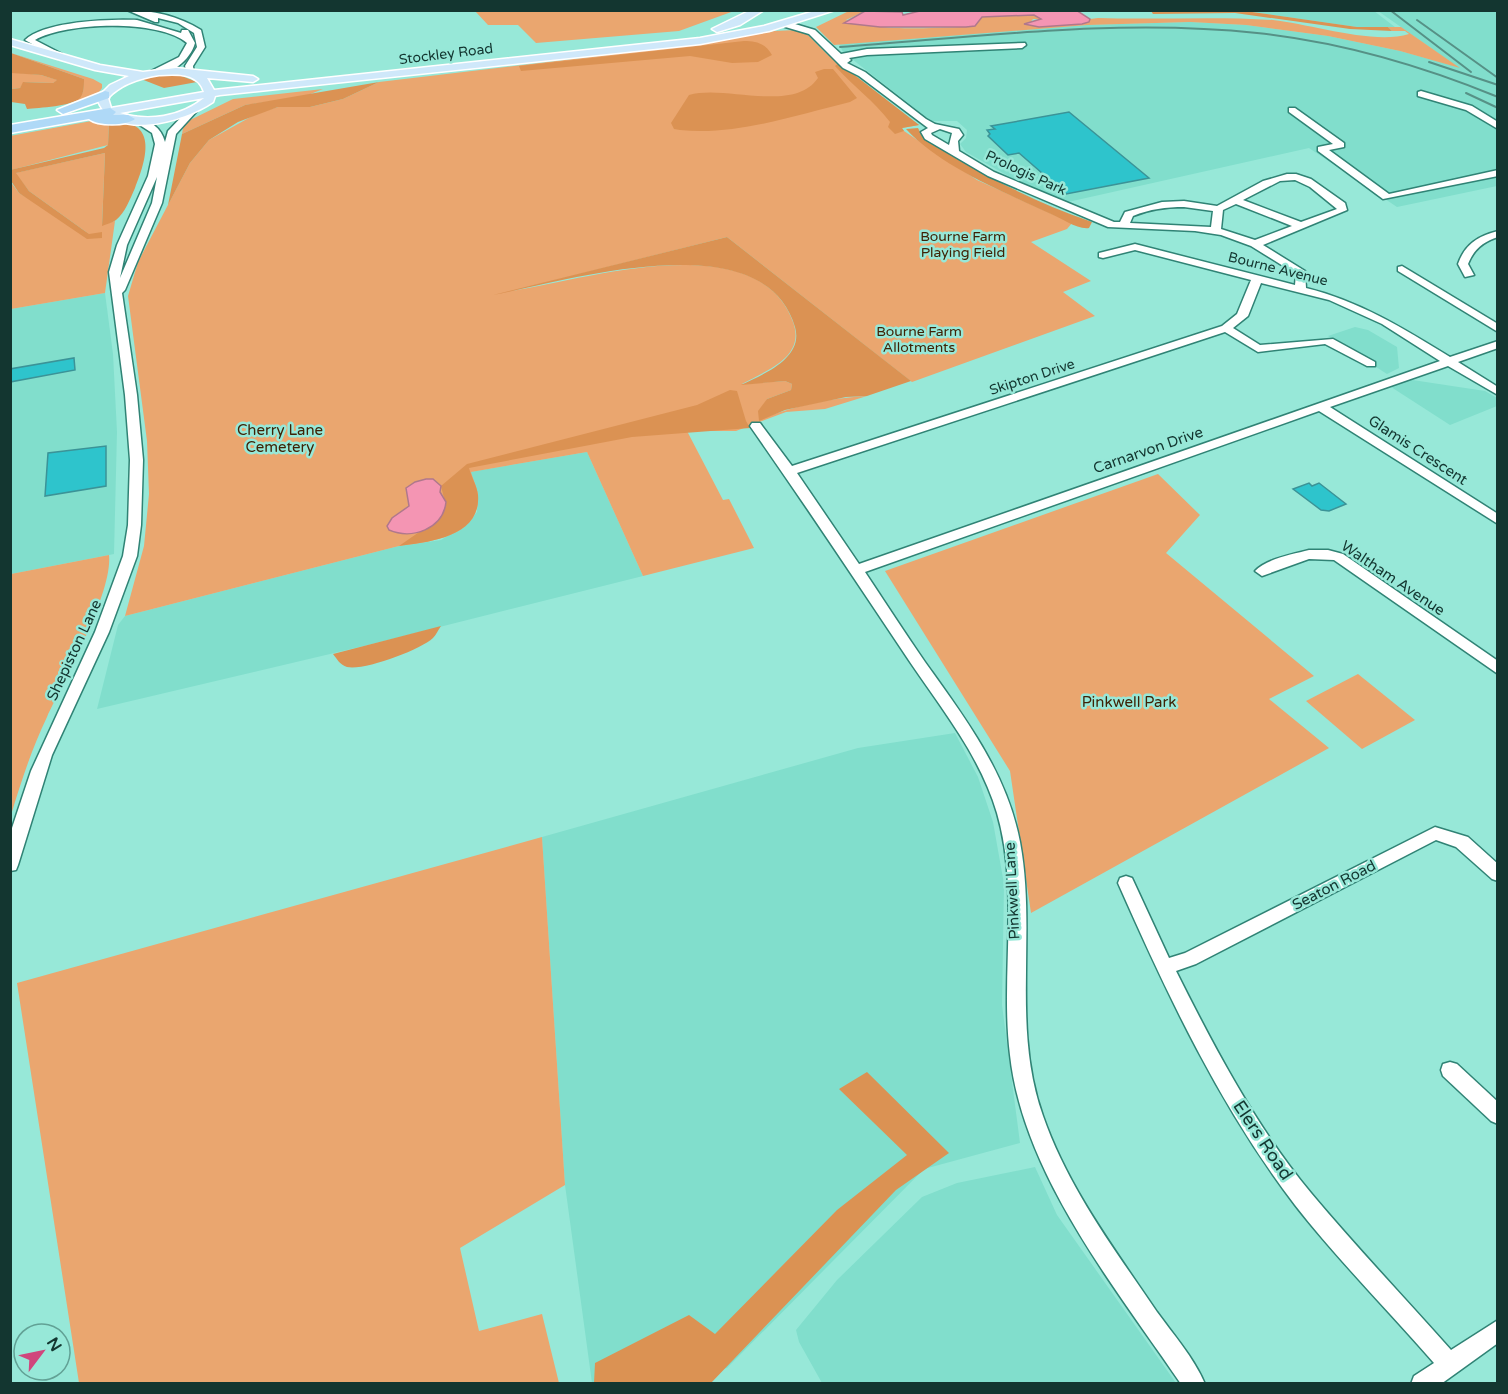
<svg xmlns="http://www.w3.org/2000/svg" width="1508" height="1394" font-family="'Varela Round',sans-serif">
<rect width="100%" height="100%" fill="#97e8d8"/>
<g fill="#81decc">
<path d="M 1245,11 L 1374,11 L 1395,27 L 1357,27 Z"/>
<path d="M 1378,11 L 1497,11 L 1497,186 L 1397,207 L 1309,148 L 1068,202 L 1010,177 L 966,152 L 960,144 L 966,138 L 967,130 L 957,121 L 931,121 L 843,52 L 839,44 L 1087,25 L 1190,22 L 1246,25 L 1328,36 L 1400,51 L 1458,67 Z"/>
<path d="M 105,293 L 113,354 L 117,432 L 114,554 L 11,574 L 11,309 Z"/>
<path d="M 1355,327 L 1368,330 L 1397,347 L 1399,368 L 1387,374 L 1328,336 Z"/>
<path d="M 1406,379 L 1485,391 L 1497,398 L 1497,406 L 1450,425 L 1388,385 Z"/>
<path d="M 587,452 L 643,576 L 368,645 L 97,709 L 118,625 L 125,616 L 399,546 L 441,540 L 468,523 L 477,512 L 478,494 L 470,472 Z"/>
<path d="M 955,733 L 978,777 L 993,822 L 1004,884 L 1002,1005 L 1020,1143 L 924,1169 L 727,1368 L 657,1383 L 592,1383 L 565,1185 L 542,837 L 858,748 Z"/>
<path d="M 1035,1167 L 1057,1215 L 1176,1383 L 822,1383 L 799,1342 L 796,1330 L 837,1280 L 922,1197 L 957,1183 Z"/>
</g>
<g fill="#eaa66f">
<path d="M 851,10 L 865,11 L 846,20 C 871,32 945,28 975,26 L 982,17 L 1034,15 L 1041,19 L 1033,19 L 1028,25 L 1089,22 L 1090,19 L 1098,18 C 1157,20 1214,16 1273,20 C 1311,24 1373,45 1409,34 L 1405,31 L 1392,31 L 1388,27 L 1401,27 L 1460,68 L 1400,51 L 1328,36 L 1246,25 L 1190,22 L 1088,25 L 834,45 L 816,27 Z"/>
<path d="M 475,11 L 734,11 L 679,31 L 536,43 L 518,25 L 488,25 Z"/>
<path d="M 797,30 L 806,33 L 827,54 L 919,125 L 902,128 L 904,131 L 977,180 L 1072,223 L 1067,229 L 1031,242 L 1091,281 L 1063,292 L 1095,316 L 912,382 L 727,237 L 512,291 C 584,280 758,224 793,322 C 806,357 767,370 742,384 L 785,381 L 792,384 L 791,390 L 767,399 L 759,420 C 792,406 831,398 867,396 L 825,409 L 786,412 L 736,431 L 687,431 L 723,500 L 729,499 L 754,548 L 643,576 L 587,452 L 471,472 C 473,479 477,487 478,495 C 481,537 429,542 399,546 L 125,616 L 144,546 L 149,494 L 147,441 L 128,296 L 138,262 L 190,163 L 209,140 L 258,113 L 278,107 L 310,107 L 343,99 L 379,82 L 707,43 L 774,31 Z"/>
<path d="M 11,53 L 93,79 L 102,84 L 102,88 L 97,95 L 76,104 L 75,102 L 83,92 L 84,79 Z"/>
<path d="M 12,72 L 41,75 L 58,80 L 53,83 L 24,82 L 20,88 L 11,89 Z"/>
<path d="M 323,89 L 303,97 L 245,105 L 182,134 L 184,123 L 233,99 Z"/>
<path d="M 97,120 L 109,122 L 108,145 L 11,170 L 10,136 Z"/>
<path d="M 105,153 L 102,225 L 115,221 L 105,293 L 11,309 L 10,181 L 19,193 L 89,234 L 29,191 L 15,173 Z"/>
<path d="M 1158,474 L 1200,515 L 1166,553 L 1314,676 L 1269,699 L 1329,748 L 1031,913 L 1010,771 L 885,571 Z"/>
<path d="M 109,555 C 113,592 64,681 47,717 C 32,748 21,782 11,815 L 11,574 Z"/>
<path d="M 1358,674 L 1415,720 L 1362,749 L 1306,701 Z"/>
<path d="M 542,837 L 565,1185 L 460,1248 L 479,1331 L 542,1314 L 559,1383 L 79,1383 L 17,983 Z"/>
</g>
<g fill="#db9253">
<path d="M 1151,11 L 1245,11 L 1357,27 L 1388,27 L 1392,31 L 1350,29 L 1235,13 L 1153,14 Z"/>
<path d="M 744,41 C 756,41 765,43 772,55 L 758,62 L 732,63 L 690,56 L 521,71 L 519,66 Z"/>
<path d="M 11,53 L 84,79 C 84,86 84,93 80,98 C 73,106 38,108 27,109 L 25,104 L 11,102 L 11,89 L 20,88 L 23,82 L 53,83 L 57,80 L 41,75 L 11,73 Z"/>
<path d="M 839,63 L 919,125 L 902,128 L 904,131 L 895,134 L 888,127 L 890,122 C 874,101 853,86 835,66 Z"/>
<path d="M 824,69 L 833,69 L 857,98 L 850,102 C 796,115 736,136 680,130 L 674,129 L 671,123 L 689,95 C 725,84 793,114 818,78 L 815,72 Z"/>
<path d="M 166,75 L 179,75 L 197,82 L 164,88 L 141,79 Z"/>
<path d="M 379,82 L 343,99 L 310,107 L 278,107 L 238,122 L 209,140 L 190,163 L 168,205 L 182,134 L 245,105 Z"/>
<path d="M 109,122 C 159,118 147,158 135,188 C 130,199 125,213 116,220 C 112,223 106,224 102,226 L 105,153 L 16,173 L 29,191 L 89,234 L 102,232 L 102,238 L 87,239 L 19,193 L 11,181 L 10,170 L 104,148 L 108,145 Z"/>
<path d="M 918,128 L 922,136 C 975,172 1032,201 1092,222 L 1089,228 C 1078,230 1061,218 1051,214 C 1004,192 941,167 906,129 Z"/>
<path d="M 727,237 L 911,381 L 867,396 L 846,397 L 785,410 L 759,421 L 758,411 L 767,399 L 791,390 L 792,384 L 785,381 L 741,385 C 764,374 804,358 795,327 C 764,220 567,281 493,295 Z"/>
<path d="M 730,390 L 737,391 L 746,421 L 750,428 L 632,437 L 469,468 C 471,476 477,486 478,495 C 481,537 429,542 399,546 L 438,519 L 444,498 L 441,486 L 467,464 L 697,405 Z"/>
<path d="M 441,626 C 438,630 436,635 433,638 C 420,650 364,671 347,667 C 340,665 337,659 333,654 Z"/>
<path d="M 867,1072 L 949,1153 L 896,1190 L 711,1383 L 594,1383 L 595,1363 L 689,1315 L 715,1334 L 837,1210 L 907,1155 L 839,1089 Z"/>
</g>
<g fill="#f495b3" stroke="#b0788c" stroke-width="1.5">
<path d="M 865,11 L 902,12 L 903,15 L 924,10 L 1076,10 L 1090,19 L 1089,22 L 1082,24 L 1039,27 L 1024,24 L 1041,19 L 1034,15 L 982,17 L 975,26 L 966,27 L 880,27 L 844,23 Z"/>
<path d="M 426,479 L 433,479 L 441,486 L 440,492 L 446,502 C 443,529 412,540 389,530 L 387,526 L 392,518 L 409,506 L 406,488 L 415,482 Z"/>
</g>
<g fill="#2ec4cc" stroke="#3b9397" stroke-width="1.5">
<path d="M 1069,112 L 1149,178 L 1066,194 L 1019,153 L 1008,155 L 988,136 L 990,134 L 987,130 L 995,129 L 991,126 Z"/>
<path d="M 74,358 L 75,370 L 10,382 L 10,369 Z"/>
<path d="M 106,446 L 106,486 L 45,496 L 48,453 Z"/>
<path d="M 1309,483 L 1312,486 L 1319,483 L 1346,504 L 1329,511 L 1321,510 L 1293,489 Z"/>
</g>
<g fill="none" stroke-linecap="round" stroke-linejoin="round">
<defs>
<g id="minor">
<path d="M 127,10 C 153,10 178,16 201,30 L 205,47 L 193,66 L 194,75 L 188,75 L 185,66 L 197,47 L 194,33 L 178,23 L 158,18 L 158,22 L 155,22 Z"/>
<path d="M 137,20 L 181,33 L 182,30 L 188,30 L 195,43 C 190,61 170,76 151,75 L 151,71 L 179,57 L 187,43 C 159,19 66,22 35,40 L 62,54 L 62,58 L 59,59 L 25,40 C 45,21 109,19 137,20 Z"/>
<path d="M 785,21 L 815,30 L 841,54 L 867,49 L 1025,43 L 1026,45 L 1022,48 L 867,55 L 849,58 L 851,60 L 847,63 L 865,72 L 926,119 L 935,124 L 959,129 L 963,135 L 958,141 L 959,151 L 994,172 L 1114,222 L 1120,222 L 1125,212 L 1162,202 L 1184,201 L 1217,206 L 1263,181 L 1287,174 L 1296,174 L 1311,179 L 1345,203 L 1347,210 L 1263,245 L 1305,271 L 1306,288 C 1359,301 1403,328 1450,357 L 1498,341 L 1498,348 L 1458,362 L 1498,387 L 1498,395 L 1448,366 L 1330,407 L 1498,514 L 1498,524 L 1319,411 L 865,572 C 885,602 905,633 925,662 C 965,718 1007,773 1020,842 C 1037,933 1011,1027 1043,1116 C 1068,1188 1115,1250 1157,1312 C 1173,1334 1194,1358 1205,1384 L 1181,1384 C 1115,1287 1023,1174 1010,1055 C 1000,975 1020,892 997,813 C 979,752 936,702 902,650 C 852,575 802,500 750,426 L 752,423 L 760,423 L 792,466 L 1222,326 L 1237,314 L 1251,280 L 1135,250 L 1103,258 L 1099,257 L 1099,253 L 1135,244 L 1295,285 L 1296,274 L 1251,246 L 1221,235 L 1195,231 L 1108,227 L 988,176 L 925,139 L 921,132 L 928,128 L 859,76 L 843,68 L 809,34 L 782,26 L 782,22 ZM 940,129 L 952,133 L 949,145 L 932,135 L 931,133 ZM 1295,180 L 1310,187 L 1337,209 L 1301,222 L 1243,200 L 1280,181 ZM 1236,204 L 1292,226 L 1255,240 L 1221,229 L 1223,210 ZM 1184,207 L 1213,211 L 1211,227 L 1130,223 L 1133,216 C 1150,209 1166,207 1184,207 ZM 1261,283 L 1329,300 L 1382,324 L 1440,361 L 859,564 L 797,473 L 1225,332 L 1258,352 L 1325,344 L 1367,366 L 1375,366 L 1375,362 L 1333,339 L 1260,345 L 1233,328 L 1248,316 Z"/>
<path d="M 1421,91 L 1472,106 L 1498,122 L 1498,129 L 1466,110 L 1418,96 L 1418,92 Z"/>
<path d="M 1289,108 L 1295,108 L 1344,143 L 1344,147 L 1329,150 L 1389,194 L 1498,170 L 1498,176 L 1383,199 L 1318,151 L 1318,147 L 1333,144 L 1289,112 Z"/>
<path d="M 189,109 L 197,111 L 176,134 L 162,203 L 125,290 L 122,293 L 137,395 L 143,460 L 141,525 L 137,556 L 109,632 L 52,755 L 18,865 L 16,870 L 10,871 L 10,834 L 31,771 L 95,632 L 123,556 L 128,525 L 130,460 L 125,395 L 109,272 L 117,245 L 148,176 L 155,144 L 152,133 L 132,120 L 137,117 C 150,121 161,127 165,142 L 168,131 ZM 157,177 L 152,203 L 120,278 L 127,245 Z"/>
<path d="M 1498,231 L 1498,237 C 1483,242 1474,249 1468,264 L 1474,275 L 1465,277 L 1458,264 C 1465,244 1478,236 1498,231 Z"/>
<path d="M 1402,266 L 1498,324 L 1498,332 L 1398,271 L 1398,267 Z"/>
<path d="M 1309,550 L 1328,550 L 1343,554 L 1498,661 L 1498,674 L 1334,560 L 1309,559 L 1262,576 L 1255,571 C 1266,559 1293,554 1309,550 Z"/>
<path d="M 1435,827 L 1468,837 L 1498,864 L 1498,881 L 1492,879 L 1456,847 L 1436,840 L 1196,964 L 1176,971 C 1214,1047 1256,1127 1311,1193 C 1356,1247 1405,1298 1451,1350 L 1498,1320 L 1498,1343 L 1441,1384 L 1411,1384 L 1414,1376 L 1434,1363 C 1389,1311 1336,1258 1295,1205 C 1220,1107 1167,994 1118,883 L 1120,878 L 1126,876 L 1132,878 L 1169,958 L 1185,953 Z"/>
<path d="M 1450,1062 L 1457,1064 L 1498,1102 L 1498,1124 L 1491,1121 L 1443,1076 L 1441,1070 L 1443,1064 Z"/>
</g>
<g id="major">
<path d="M 751,10 L 764,10 L 740,25 L 717,32 L 712,29 Z"/>
<path d="M 818,10 L 835,10 L 769,31 L 700,44 L 220,95 L 215,96 L 213,102 C 184,122 111,143 97,98 L 110,85 L 129,76 L 95,70 L 10,45 L 10,39 L 100,65 L 143,72 L 176,68 L 253,76 L 258,79 L 253,82 L 207,78 L 214,90 L 700,38 L 764,26 ZM 159,75 C 176,74 198,72 204,92 L 111,108 L 108,98 C 121,84 140,78 159,75 ZM 204,98 C 181,117 148,122 120,113 Z"/>
</g>
<g id="highway">
<path d="M 105,91 L 109,92 L 109,98 L 63,114 L 57,110 Z"/>
<path d="M 110,108 L 116,112 L 113,115 L 128,115 L 135,119 C 126,126 98,126 89,119 L 10,133 L 10,125 Z"/>
</g>
</defs>
<use href="#minor" stroke="#308375" stroke-width="3"/>
<use href="#major" stroke="#fff" stroke-width="3"/>
<use href="#highway" stroke="#fff" stroke-width="3"/>
<use href="#minor" fill="#fff" fill-rule="evenodd"/>
<use href="#major" fill="#cfe8fa" fill-rule="evenodd"/>
<use href="#highway" fill="#afd9f7" fill-rule="evenodd"/>
<g stroke="#569186" stroke-width="2">
<path d="M 1390,10 L 1471,72"/>
<path d="M 1417,20 L 1498,78"/>
<path d="M 840,47 C 978,37 1119,18 1257,33 C 1341,42 1420,65 1498,97"/>
<path d="M 1429,62 L 1498,85"/>
<path d="M 1466,93 L 1498,108"/>
</g>
</g>
<g text-anchor="middle" dominant-baseline="central" stroke-width="5" stroke-linejoin="round" paint-order="stroke">
<g font-size="14" fill="#133630" stroke="#97e8d8">
<text transform="translate(446 54) rotate(-7)">Stockley Road</text>
<text transform="translate(1026 173) rotate(25)">Prologis Park</text>
<text transform="translate(1278 269) rotate(14)">Bourne Avenue</text>
<text transform="translate(1032 377) rotate(-18)">Skipton Drive</text>
</g>
<g font-size="14" fill="#3f2206" stroke="#97e8d8">
<text x="963" y="236">Bourne Farm<tspan x="963" dy="16">Playing Field</tspan></text>
<text x="919" y="331">Bourne Farm<tspan x="919" dy="16">Allotments</tspan></text>
</g>
<g font-size="15" fill="#3f2206" stroke="#97e8d8">
<text x="280" y="430">Cherry Lane<tspan x="280" dy="17">Cemetery</tspan></text>
<text x="1129" y="702">Pinkwell Park</text>
</g>
<g font-size="15" fill="#133630" stroke="#97e8d8">
<text transform="translate(1148 450) rotate(-19)">Carnarvon Drive</text>
<text transform="translate(1418 450) rotate(33)">Glamis Crescent</text>
<text transform="translate(1393 578) rotate(34)">Waltham Avenue</text>
<text transform="translate(74 650) rotate(-65)">Shepiston Lane</text>
<text transform="translate(1334 885) rotate(-27)">Seaton Road</text>
<text transform="translate(1012 891) rotate(-93)">Pinkwell Lane</text>
</g>
<g font-size="18" fill="#133630" stroke="#97e8d8">
<text transform="translate(1263 1140) rotate(56)">Elers Road</text>
</g>
</g>
<rect width="1508" height="1394" fill="none" stroke="#133630" stroke-width="24"/>
<g transform="translate(42 1352) rotate(58)"><circle r="28" fill="#97e8d8" stroke="#62a195" stroke-width="1.5"/>
<path d="M0-4.5L10 22L0 15L-10 22Z" fill="#d0457c"/>
<text y="-9" font-size="16" font-weight="bold" text-anchor="middle" fill="#133630">N</text>
</g>
</svg>
